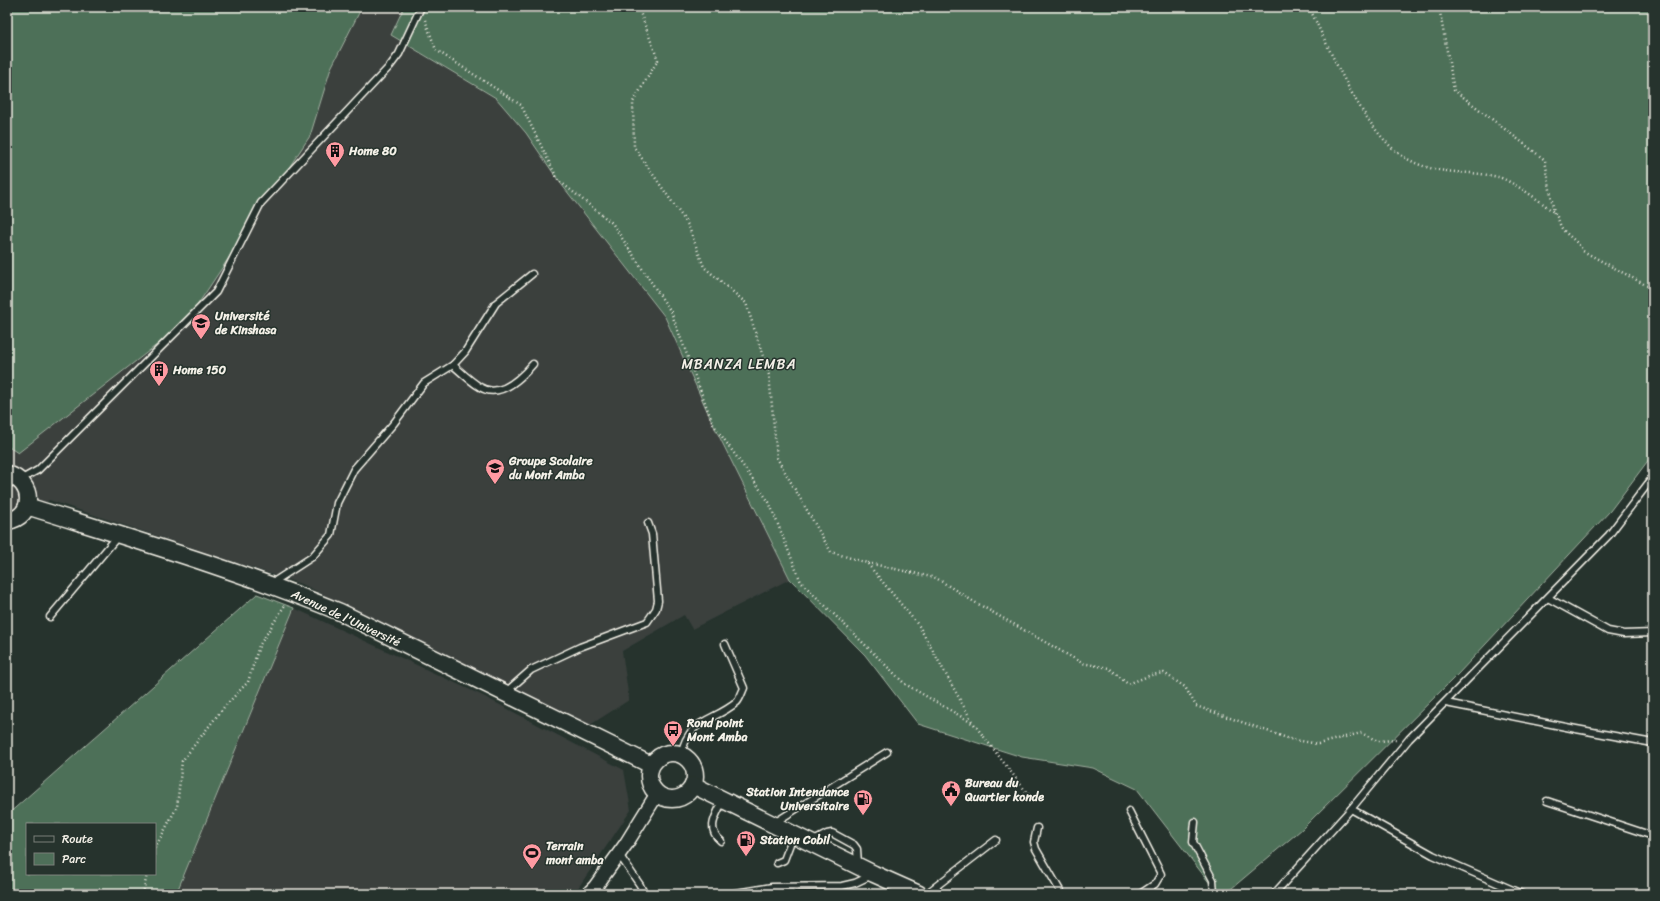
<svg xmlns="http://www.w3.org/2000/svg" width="1660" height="901" font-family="Sriracha,sans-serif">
<rect width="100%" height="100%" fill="#26332d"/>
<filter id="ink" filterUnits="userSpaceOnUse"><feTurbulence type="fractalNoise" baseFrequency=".025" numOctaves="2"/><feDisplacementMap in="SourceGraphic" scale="8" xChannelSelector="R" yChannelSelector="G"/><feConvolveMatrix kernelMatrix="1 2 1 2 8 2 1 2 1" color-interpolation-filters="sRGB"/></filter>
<g filter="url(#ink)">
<g fill="#3a403e">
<path d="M 7,7 L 404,7 L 391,35 L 496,98 L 526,133 L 558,180 L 665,317 L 713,424 L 790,579 L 692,629 L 684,615 L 622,651 L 629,700 L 590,725 L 304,585 L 49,500 L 7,534 Z"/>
<path d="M 294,608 L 481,695 L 624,770 L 631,810 L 574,894 L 176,894 Z"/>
</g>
<g fill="#4e6f59" stroke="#a1b0a0" fill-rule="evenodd">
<path d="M 7,7 L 362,7 L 331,68 L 310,136 L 186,322 L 18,453 L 7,446 Z"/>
<path d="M 404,7 L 1653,7 L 1653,454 L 1610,511 L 1458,674 L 1302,829 L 1225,894 L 1218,894 L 1137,789 L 1093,768 L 1022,757 L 918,724 L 865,655 L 790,579 L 713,424 L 665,317 L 558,180 L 526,133 L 496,98 L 391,35 Z"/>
<path d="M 257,594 L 294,608 L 176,894 L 7,894 L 7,815 ZM 27,824 L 155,824 L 155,874 L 27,874 Z"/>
</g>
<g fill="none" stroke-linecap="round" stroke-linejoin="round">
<defs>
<g id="service">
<path d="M 453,365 C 461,372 470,381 480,387 C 499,399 521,378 533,364"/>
<path d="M 20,480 L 38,470 L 216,292 L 261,203 L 390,66 L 399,54 L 421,7"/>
<path d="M 272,583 L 312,557 L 331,535 L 337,503 L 354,469 L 394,423 L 424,383 L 453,365 L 465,352 L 496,303 L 532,274"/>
<path d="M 1548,598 L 1608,631 L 1624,634 L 1653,633"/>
<path d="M 50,617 L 118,536"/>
<path d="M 506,692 L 531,670 L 580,647 L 647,622 L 656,609 L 658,601 L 652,534 L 648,523"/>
<path d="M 1446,703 L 1576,729 L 1653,743"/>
<path d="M 681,755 C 689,717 712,723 737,702 C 740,699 742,692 744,688 L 725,644"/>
<path d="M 1547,801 L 1653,836"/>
<path d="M 1351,809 L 1433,855 L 1522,894"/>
<path d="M 1129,811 L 1161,874 L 1155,884 L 1140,894"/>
<path d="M 1195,822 L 1193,842 L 1213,880 L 1214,894"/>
<path d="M 774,823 L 887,752"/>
<path d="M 1037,828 L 1034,842 L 1036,849 L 1062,894"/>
<path d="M 721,841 C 705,828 717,815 723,800"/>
<path d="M 812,842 L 827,834 L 832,833 L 854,845 L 857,849 L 858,864"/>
<path d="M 618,853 L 640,885 L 644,894"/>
<path d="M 777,863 L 784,860 L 793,836"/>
<path d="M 730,894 L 772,887 L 842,886 L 855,883 L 872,875"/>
<path d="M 926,894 L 996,840"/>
<path d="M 1274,894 L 1351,809 L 1409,739 L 1609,535 L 1653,477"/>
</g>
<path id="minor" d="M 588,894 L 595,887 L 626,844 L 657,794"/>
<g id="tertiary">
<path d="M 7,474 C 35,482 35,517 7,521"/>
<path d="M 27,506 C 132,539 238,570 340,612 L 651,765"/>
<circle cx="672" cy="776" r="23"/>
<path d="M 693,785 L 874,874 L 919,894"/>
</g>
</defs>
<use href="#service" stroke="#f4f1e8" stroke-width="9"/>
<use href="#minor" stroke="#f4f1e8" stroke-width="16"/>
<use href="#tertiary" stroke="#f4f1e8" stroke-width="19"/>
<g stroke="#f4f1e8" stroke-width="2.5" stroke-dasharray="1 3" stroke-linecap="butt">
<path d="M 638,7 L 658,60 L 633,102 L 634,147 L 688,225 L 704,267 L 746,303 L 769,375 L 777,458 L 831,552 L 867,563 L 919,626 L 973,723"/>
<path d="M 1309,7 C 1330,50 1364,132 1404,157 C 1437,177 1464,169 1498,177 C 1509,179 1549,206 1556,215 C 1559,220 1560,227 1564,231 C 1571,238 1578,242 1583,251 L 1653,289"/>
<path d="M 1439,7 L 1454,90 L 1545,160 L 1554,213"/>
<path d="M 425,20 L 436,50 L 521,105 L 558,180 L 612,223 L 671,312 L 713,424 L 769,502 L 801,582 L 905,684 L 974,724 L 1031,798"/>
<path d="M 868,563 L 936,578 L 971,600 L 1082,663 L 1109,668 L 1128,684 L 1151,675 L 1164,673 L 1185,687 L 1196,706 L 1290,739 L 1318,744 L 1361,733 L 1378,741 L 1396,740"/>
<path d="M 155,848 L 177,807 L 182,761 L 224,707 L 248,682 L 259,646 L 285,605"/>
<path d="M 143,894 L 147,874"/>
</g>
<use href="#service" stroke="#26332d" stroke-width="6"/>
<use href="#minor" stroke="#26332d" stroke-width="13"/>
<use href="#tertiary" stroke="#26332d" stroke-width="16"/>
</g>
</g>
<defs>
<symbol id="building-pin" viewBox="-11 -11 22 30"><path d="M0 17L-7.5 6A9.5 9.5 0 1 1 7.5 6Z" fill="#ff9aa2" stroke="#26332d"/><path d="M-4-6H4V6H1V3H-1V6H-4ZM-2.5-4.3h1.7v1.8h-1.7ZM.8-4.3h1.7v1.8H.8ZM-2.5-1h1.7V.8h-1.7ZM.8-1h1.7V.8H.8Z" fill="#111"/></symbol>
<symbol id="university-pin" viewBox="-11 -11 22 30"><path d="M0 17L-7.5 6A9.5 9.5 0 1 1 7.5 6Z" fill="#ff9aa2" stroke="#26332d"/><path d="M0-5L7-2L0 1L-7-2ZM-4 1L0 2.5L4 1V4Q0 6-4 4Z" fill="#111"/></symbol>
<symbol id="school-pin" viewBox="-11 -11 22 30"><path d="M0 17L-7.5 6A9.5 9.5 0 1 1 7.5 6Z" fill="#ff9aa2" stroke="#26332d"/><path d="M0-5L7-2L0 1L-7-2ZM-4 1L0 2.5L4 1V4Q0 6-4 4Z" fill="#111"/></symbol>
<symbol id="bus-pin" viewBox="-11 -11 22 30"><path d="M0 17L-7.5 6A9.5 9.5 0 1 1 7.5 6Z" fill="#ff9aa2" stroke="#26332d"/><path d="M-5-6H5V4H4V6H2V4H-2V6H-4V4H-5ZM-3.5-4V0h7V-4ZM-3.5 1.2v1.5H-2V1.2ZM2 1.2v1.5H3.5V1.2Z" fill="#111"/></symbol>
<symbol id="civic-pin" viewBox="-11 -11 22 30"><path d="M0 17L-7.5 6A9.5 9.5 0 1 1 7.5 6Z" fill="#ff9aa2" stroke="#26332d"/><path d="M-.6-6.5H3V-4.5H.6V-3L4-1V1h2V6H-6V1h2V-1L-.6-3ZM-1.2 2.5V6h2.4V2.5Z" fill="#111"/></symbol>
<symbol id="fuel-pin" viewBox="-11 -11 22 30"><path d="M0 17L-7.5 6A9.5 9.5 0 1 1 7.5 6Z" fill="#ff9aa2" stroke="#26332d"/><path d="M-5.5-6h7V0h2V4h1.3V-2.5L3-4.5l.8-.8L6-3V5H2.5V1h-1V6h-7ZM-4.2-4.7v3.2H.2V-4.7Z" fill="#111"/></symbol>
<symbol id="stadium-pin" viewBox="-11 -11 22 30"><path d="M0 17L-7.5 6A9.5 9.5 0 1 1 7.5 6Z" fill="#ff9aa2" stroke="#26332d"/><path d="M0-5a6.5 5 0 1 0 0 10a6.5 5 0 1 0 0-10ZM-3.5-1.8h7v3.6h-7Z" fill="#111"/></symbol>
</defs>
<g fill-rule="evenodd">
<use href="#building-pin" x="324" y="140" width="22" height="30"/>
<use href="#university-pin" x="190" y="312" width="22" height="30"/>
<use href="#building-pin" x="148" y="359" width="22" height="30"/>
<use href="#school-pin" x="484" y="457" width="22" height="30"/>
<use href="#bus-pin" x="662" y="719" width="22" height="30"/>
<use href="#civic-pin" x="940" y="779" width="22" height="30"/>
<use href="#fuel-pin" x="852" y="788" width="22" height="30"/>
<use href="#fuel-pin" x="735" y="829" width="22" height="30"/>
<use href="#stadium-pin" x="521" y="842" width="22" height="30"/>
</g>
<g text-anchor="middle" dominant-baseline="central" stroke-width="3" stroke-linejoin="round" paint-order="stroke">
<g font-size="12" font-weight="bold" fill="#f4f1e8" stroke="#26332d" text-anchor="start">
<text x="349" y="151">Home 80</text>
<text x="215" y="316">Université<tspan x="215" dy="14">de Kinshasa</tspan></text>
<text x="173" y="370">Home 150</text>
<text x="509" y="461">Groupe Scolaire<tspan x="509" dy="14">du Mont Amba</tspan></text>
<text x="687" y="723">Rond point<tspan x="687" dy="14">Mont Amba</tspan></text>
<text x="965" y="783">Bureau du<tspan x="965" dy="14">Quartier konde</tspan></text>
<text x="849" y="792" text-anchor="end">Station Intendance<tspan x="849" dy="14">Universitaire</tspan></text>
<text x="760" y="840">Station Cobil</text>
<text x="546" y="846">Terrain<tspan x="546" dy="14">mont amba</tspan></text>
</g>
<g font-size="12" fill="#f4f1e8" stroke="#26332d">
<text transform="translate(346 618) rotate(25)">Avenue de l'Université</text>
</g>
<g font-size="14" letter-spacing="1" fill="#f4f1e8" stroke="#26332d">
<text x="739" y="364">MBANZA LEMBA</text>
</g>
</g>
<rect width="1660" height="901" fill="none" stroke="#26332d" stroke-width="24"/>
<rect x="12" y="12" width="1636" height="877" fill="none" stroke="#f4f1e8" stroke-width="1.5" filter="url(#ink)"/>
<rect x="26" y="823" width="130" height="52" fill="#26332d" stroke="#787f78"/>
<rect x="34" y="836" width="20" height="6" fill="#26332d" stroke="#787f78"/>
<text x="62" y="843" font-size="12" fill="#f4f1e8">Route</text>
<rect x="34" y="853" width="20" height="12" fill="#4e6f59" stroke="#787f78"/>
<text x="62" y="863" font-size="12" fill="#f4f1e8">Parc</text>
</svg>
